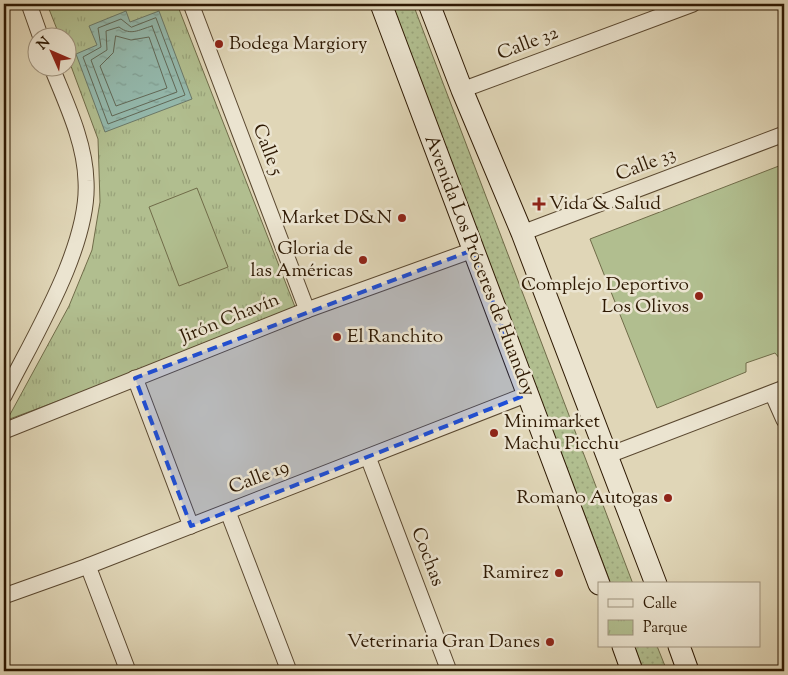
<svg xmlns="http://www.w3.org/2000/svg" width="788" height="675" font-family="'Sorts Mill Goudy',serif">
<defs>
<pattern id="grass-dots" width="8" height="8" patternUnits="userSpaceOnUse" patternTransform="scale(1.25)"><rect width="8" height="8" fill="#b1be8f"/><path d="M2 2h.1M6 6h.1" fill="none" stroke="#99a37a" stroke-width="1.8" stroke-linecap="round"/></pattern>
<pattern id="park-tufts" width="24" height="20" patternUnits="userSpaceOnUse" patternTransform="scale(1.25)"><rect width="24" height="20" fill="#b1be8f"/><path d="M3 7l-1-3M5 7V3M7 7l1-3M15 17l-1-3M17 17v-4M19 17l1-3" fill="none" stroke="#99a37a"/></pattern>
<pattern id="water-ripples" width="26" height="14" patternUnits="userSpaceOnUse" patternTransform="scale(1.25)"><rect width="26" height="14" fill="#94b9ad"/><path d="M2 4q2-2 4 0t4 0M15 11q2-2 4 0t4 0" fill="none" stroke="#809e93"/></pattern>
</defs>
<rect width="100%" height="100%" fill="#e0d6b7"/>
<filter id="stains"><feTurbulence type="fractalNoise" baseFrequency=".004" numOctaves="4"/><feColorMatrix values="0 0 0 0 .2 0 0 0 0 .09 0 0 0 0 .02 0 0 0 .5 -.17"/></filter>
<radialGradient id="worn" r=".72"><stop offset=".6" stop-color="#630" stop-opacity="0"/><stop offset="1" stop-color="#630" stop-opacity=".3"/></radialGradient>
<g fill="url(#grass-dots)" stroke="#706c49">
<path d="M 390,4 L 413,4 L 633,584 L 611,584 Z"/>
<path d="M 634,646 L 657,646 L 667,671 L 644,671 Z"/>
</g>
<path fill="url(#park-tufts)" stroke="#706c49" d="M 47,4 L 177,4 L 297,312 L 7,420 L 69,306 L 92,250 L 100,202 L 98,139 L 68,58 L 68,38 L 60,37 Z"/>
<g fill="#b1be8f" stroke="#706c49">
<path d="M 784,164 L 784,357 L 780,359 L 775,353 L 746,363 L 746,372 L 657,408 L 590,239 Z"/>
<path d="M 197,188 L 228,267 L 179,286 L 149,207 Z"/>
</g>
<path fill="url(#water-ripples)" stroke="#6b7969" d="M 126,11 L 130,22 L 159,11 L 192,99 L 105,132 L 76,54 L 97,45 L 89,26 Z"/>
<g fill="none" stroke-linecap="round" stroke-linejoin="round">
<g stroke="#616958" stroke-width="1">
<path d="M 156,18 L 185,95 L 108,124 L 83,57 L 101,47 L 98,28 L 121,19 L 131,27 Z"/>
<path d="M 152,26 L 177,92 L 112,116 L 91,60 L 107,50 L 106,31 L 119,27 C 131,36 138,30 152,26 Z"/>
<path d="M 116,36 L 131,40 L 149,37 L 167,88 L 116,106 L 100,66 L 113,53 Z"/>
</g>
<defs>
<g id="street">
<path d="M 29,4 L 41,38"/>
<path d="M 191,4 L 307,310"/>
<path d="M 462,90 L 693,4"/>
<path d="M 522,233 L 784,134"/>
<path d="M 135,378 L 191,526"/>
<path d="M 772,393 L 784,420"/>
<path d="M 4,396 C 33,338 90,246 86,181 C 85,142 66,103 52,68"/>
<path d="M 4,431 L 307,310 L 473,250"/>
<path d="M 609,455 L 784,388"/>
<path d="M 368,457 L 449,671"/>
<path d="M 228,512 L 289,671"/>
<path d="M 88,566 L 128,671"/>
<path d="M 4,596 L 88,566 L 528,394"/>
</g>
<g id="secondary">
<path d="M 381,4 L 599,584"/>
<path d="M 429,4 L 462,90 L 522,233 L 656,584"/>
<path d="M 623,646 L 632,671"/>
<path d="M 679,646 L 688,671"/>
</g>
</defs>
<use href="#street" stroke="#5a4830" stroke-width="17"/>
<use href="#secondary" stroke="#2e1903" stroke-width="23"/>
<use href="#street" stroke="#ebe4d0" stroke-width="15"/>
<use href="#secondary" stroke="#ebe4d0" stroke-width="21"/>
</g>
<path fill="#1d4ed8" fill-opacity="0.2" stroke="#1d4ed8" stroke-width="4" stroke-dasharray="10 6" stroke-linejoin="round" d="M 473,250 L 528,394 L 191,526 L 135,378 Z"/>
<g fill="#8f2418" stroke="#ebe4d0" stroke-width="2">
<circle cx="219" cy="44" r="5"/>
<path d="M536.5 196.5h5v5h5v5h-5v5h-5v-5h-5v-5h5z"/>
<circle cx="402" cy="218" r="5"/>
<circle cx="363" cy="260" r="5"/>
<circle cx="699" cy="296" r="5"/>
<circle cx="337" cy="337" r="5"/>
<circle cx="494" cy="433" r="5"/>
<circle cx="668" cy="498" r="5"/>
<circle cx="559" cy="573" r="5"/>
<circle cx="550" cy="642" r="5"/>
</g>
<g text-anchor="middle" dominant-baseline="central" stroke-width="5" stroke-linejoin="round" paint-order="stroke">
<g font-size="19" fill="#2e1903" stroke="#ebe4d0" text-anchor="end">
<text x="229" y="44" text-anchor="start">Bodega Margiory</text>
<text x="549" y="204" text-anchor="start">Vida &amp; Salud</text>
<text x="392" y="218">Market D&amp;N</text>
<text x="353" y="249">Gloria de<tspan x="353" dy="22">las Américas</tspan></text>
<text x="689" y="285">Complejo Deportivo<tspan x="689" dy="22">Los Olivos</tspan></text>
<text x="347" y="337" text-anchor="start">El Ranchito</text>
<text x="504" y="422" text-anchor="start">Minimarket<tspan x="504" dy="22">Machu Picchu</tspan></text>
<text x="658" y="498">Romano Autogas</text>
<text x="549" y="573">Ramirez</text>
<text x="540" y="642">Veterinaria Gran Danes</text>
</g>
<g font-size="19" fill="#2e1903" stroke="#ebe4d0">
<text transform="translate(528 44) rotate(-21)">Calle 32</text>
<text transform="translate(267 150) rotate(69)">Calle 5</text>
<text transform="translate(646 165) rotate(-21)">Calle 33</text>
<text transform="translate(479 266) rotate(69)">Avenida Los Próceres de Huandoy</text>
<text transform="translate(230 319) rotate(-22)">Jirón Chavín</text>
<text transform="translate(259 478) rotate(-21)">Calle 19</text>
<text transform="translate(427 557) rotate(69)">Cochas</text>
</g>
</g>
<rect width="788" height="675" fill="none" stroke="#e0d6b7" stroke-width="20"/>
<rect x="5" y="5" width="778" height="665" fill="none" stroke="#2e1903" stroke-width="2.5"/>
<rect x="10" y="10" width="768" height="655" fill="none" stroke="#2e1903"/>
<rect x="598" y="582" width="162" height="65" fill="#ebe4d0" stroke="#9f937e"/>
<rect x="608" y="599" width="25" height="8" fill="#ebe4d0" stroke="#9f937e"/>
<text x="643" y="608" font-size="15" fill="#2e1903">Calle</text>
<rect x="608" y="620" width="25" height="15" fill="url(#park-tufts)" stroke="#9f937e"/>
<text x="643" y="632" font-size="15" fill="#2e1903">Parque</text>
<g transform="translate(52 52) rotate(315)"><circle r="24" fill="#ebe4d0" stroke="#9f937e"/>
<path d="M0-4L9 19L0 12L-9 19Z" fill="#8f2418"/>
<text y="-8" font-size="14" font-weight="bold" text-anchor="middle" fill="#2e1903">N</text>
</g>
<rect width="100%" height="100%" filter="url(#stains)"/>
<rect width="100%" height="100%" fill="url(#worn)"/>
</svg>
